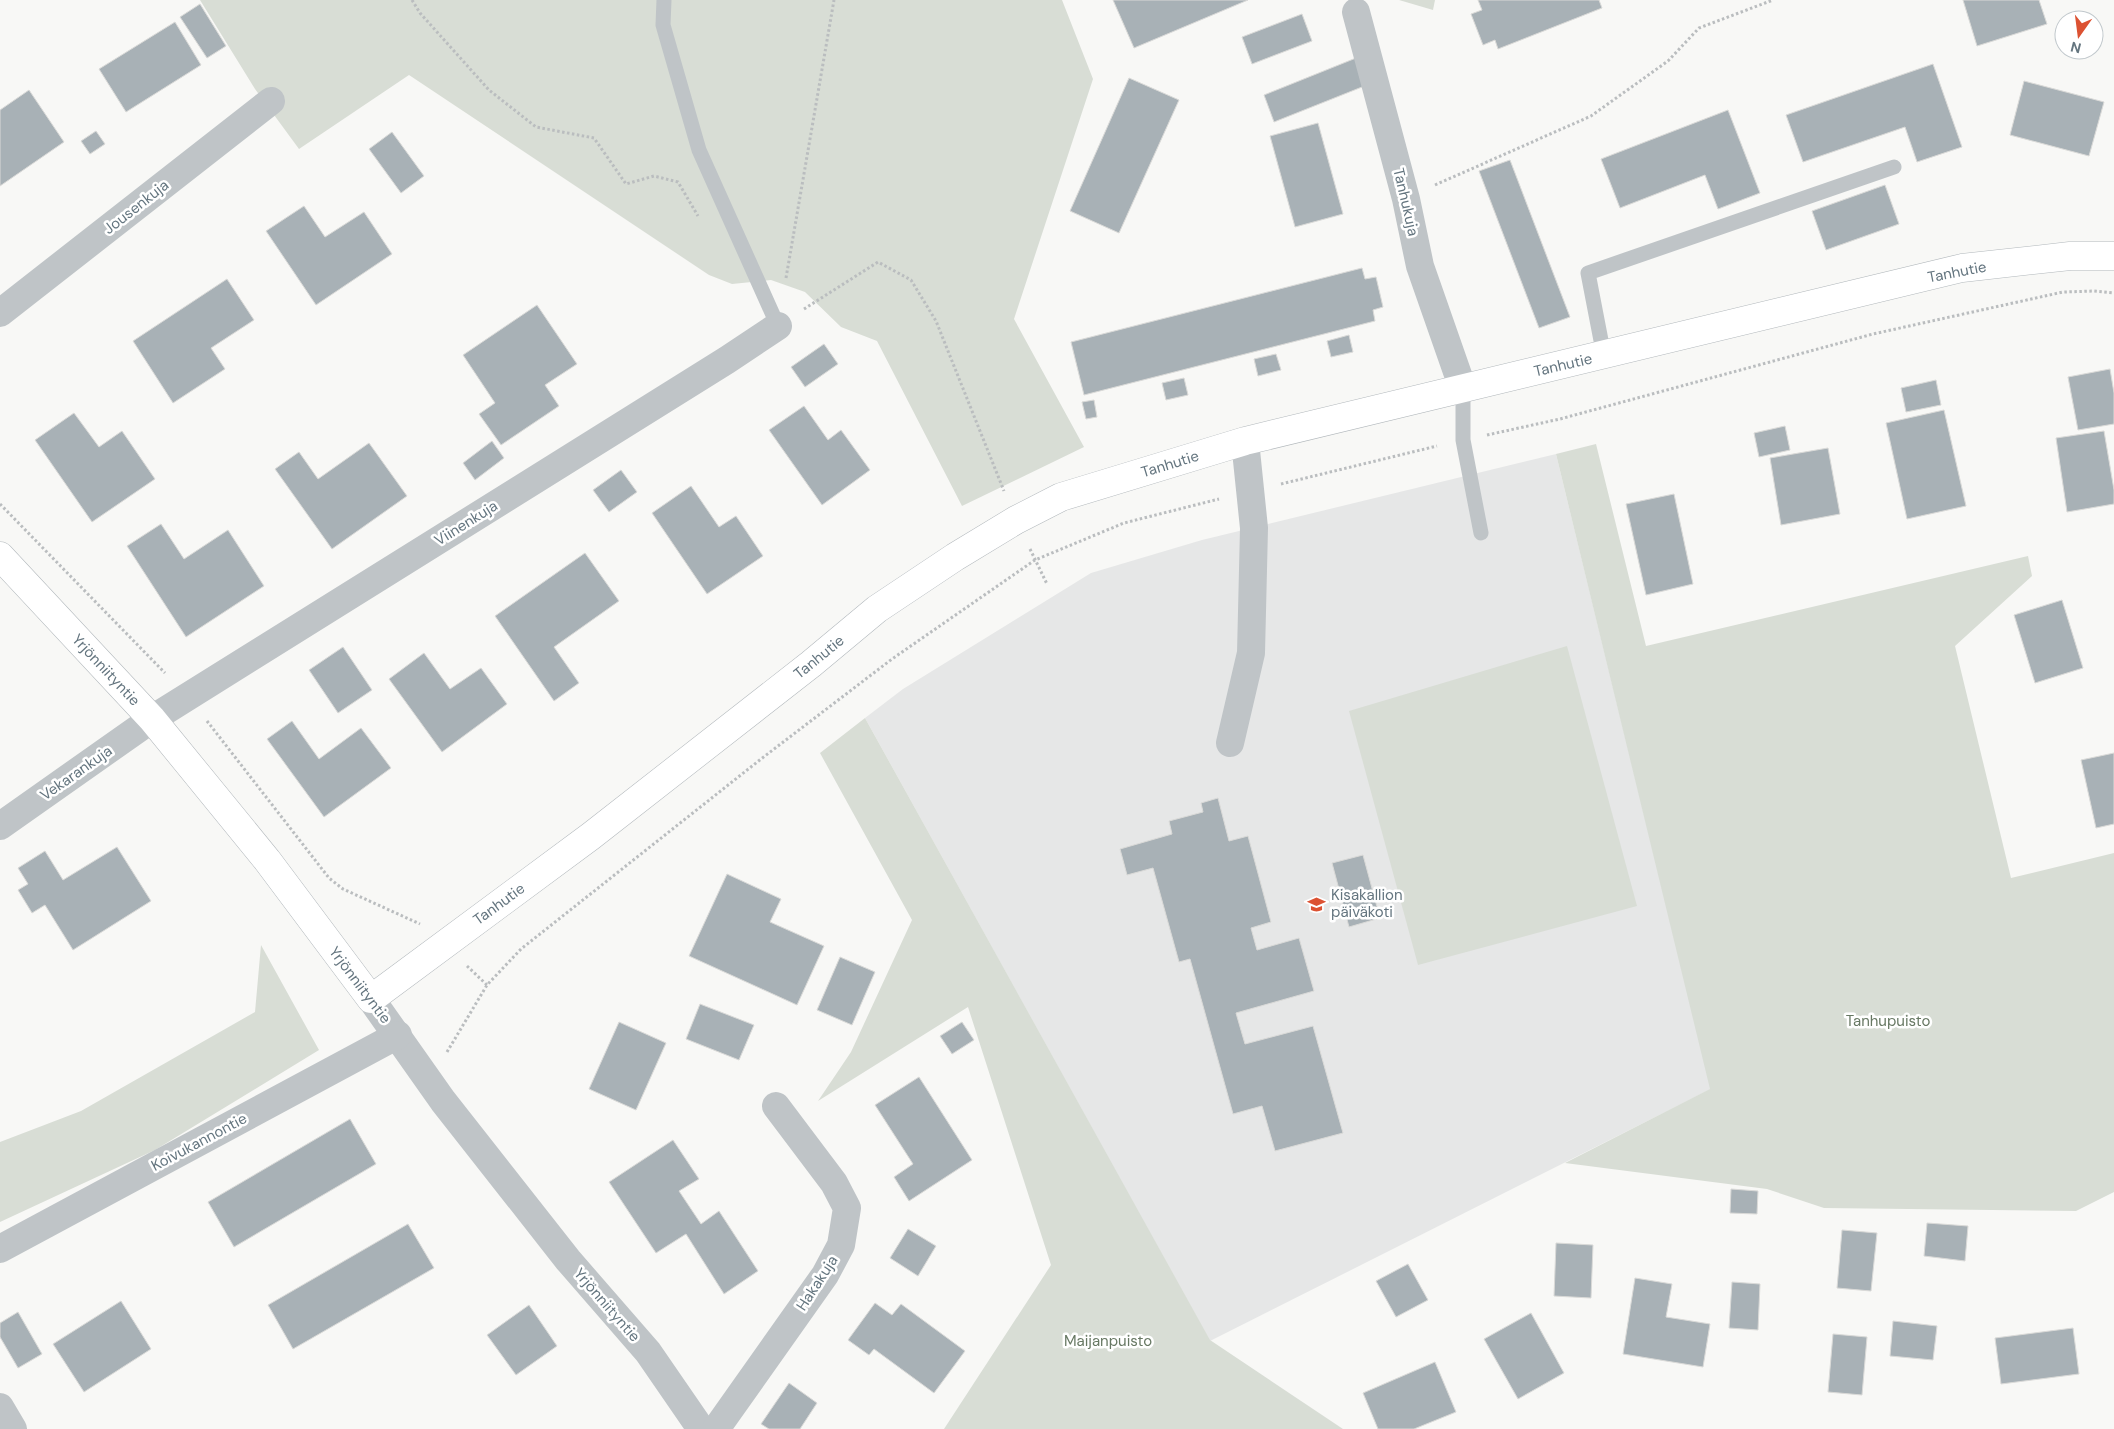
<svg xmlns="http://www.w3.org/2000/svg" width="2114" height="1429" font-family="'DM Sans',sans-serif">
<rect width="100%" height="100%" fill="#f8f8f6"/>
<path fill="#e6e7e7" d="M 1556,454 L 1711,1089 L 1210,1341 L 865,718 L 903,689 L 1091,573 L 1202,540 Z"/>
<g fill="#d8ddd5">
<path d="M 200,0 L 1062,0 L 1093,79 L 1014,319 L 1084,447 L 962,506 L 877,341 L 841,327 L 805,292 L 771,280 L 732,284 L 709,275 L 409,75 L 299,149 L 255,89 Z"/>
<path d="M 1399,0 L 1435,0 L 1433,10 Z"/>
<path d="M 1596,444 L 1646,646 L 2028,556 L 2032,576 L 1955,646 L 2011,878 L 2114,853 L 2114,1192 L 2076,1211 L 1824,1208 L 1767,1189 L 1565,1163 L 1710,1089 L 1556,454 Z"/>
<path d="M 1567,646 L 1637,906 L 1418,965 L 1349,711 Z"/>
<path d="M 865,718 L 1210,1340 L 1343,1429 L 944,1429 L 1051,1265 L 968,1007 L 818,1101 L 851,1052 L 912,920 L 820,753 Z"/>
<path d="M 261,945 L 319,1050 L 155,1150 L 0,1222 L 0,1142 L 81,1111 L 255,1012 Z"/>
</g>
<g fill="#a8b1b6" stroke="#dadad8">
<path d="M 1113,0 L 1248,0 L 1134,48 Z"/>
<path d="M 1478,0 L 1599,0 L 1602,8 L 1498,49 L 1495,40 L 1483,45 L 1471,14 L 1482,10 Z"/>
<path d="M 1963,0 L 2039,0 L 2047,24 L 1977,46 Z"/>
<path d="M 200,4 L 226,46 L 207,58 L 180,17 Z"/>
<path d="M 1302,14 L 1312,41 L 1252,64 L 1242,37 Z"/>
<path d="M 175,22 L 201,65 L 126,112 L 99,69 Z"/>
<path d="M 1356,58 L 1367,85 L 1274,122 L 1264,95 Z"/>
<path d="M 1933,64 L 1962,147 L 1917,162 L 1905,127 L 1803,162 L 1786,115 Z"/>
<path d="M 1129,78 L 1179,100 L 1119,233 L 1070,211 Z"/>
<path d="M 2024,81 L 2104,102 L 2089,156 L 2010,135 Z"/>
<path d="M 29,90 L 64,142 L 0,186 L 0,110 Z"/>
<path d="M 1728,110 L 1760,193 L 1718,209 L 1705,175 L 1620,208 L 1601,159 Z"/>
<path d="M 1318,123 L 1343,214 L 1295,227 L 1270,136 Z"/>
<path d="M 96,131 L 105,144 L 90,154 L 81,141 Z"/>
<path d="M 392,132 L 424,176 L 401,193 L 369,149 Z"/>
<path d="M 1510,160 L 1570,317 L 1539,328 L 1479,171 Z"/>
<path d="M 1885,185 L 1899,224 L 1826,250 L 1812,211 Z"/>
<path d="M 304,206 L 325,237 L 364,212 L 392,254 L 316,305 L 266,231 Z"/>
<path d="M 1362,268 L 1365,279 L 1376,277 L 1383,307 L 1373,310 L 1375,321 L 1084,395 L 1071,342 Z"/>
<path d="M 227,279 L 254,320 L 211,348 L 225,369 L 173,403 L 133,341 Z"/>
<path d="M 537,305 L 577,364 L 545,385 L 559,406 L 501,445 L 479,414 L 495,403 L 463,355 Z"/>
<path d="M 1349,335 L 1353,352 L 1331,357 L 1327,341 Z"/>
<path d="M 824,344 L 838,364 L 805,387 L 791,367 Z"/>
<path d="M 1276,354 L 1281,370 L 1258,376 L 1254,359 Z"/>
<path d="M 2110,369 L 2114,393 L 2114,424 L 2078,430 L 2068,377 Z"/>
<path d="M 1184,378 L 1188,395 L 1166,400 L 1162,383 Z"/>
<path d="M 1936,380 L 1941,405 L 1906,412 L 1901,388 Z"/>
<path d="M 1094,400 L 1097,417 L 1086,419 L 1082,402 Z"/>
<path d="M 804,406 L 828,440 L 841,430 L 870,470 L 822,505 L 769,430 Z"/>
<path d="M 1944,410 L 1966,506 L 1907,519 L 1886,423 Z"/>
<path d="M 74,413 L 99,447 L 122,431 L 155,479 L 92,522 L 35,440 Z"/>
<path d="M 1785,426 L 1790,450 L 1759,457 L 1754,433 Z"/>
<path d="M 2104,431 L 2114,490 L 2114,504 L 2067,512 L 2056,438 Z"/>
<path d="M 492,441 L 504,458 L 475,480 L 463,463 Z"/>
<path d="M 369,443 L 407,496 L 332,549 L 275,469 L 299,452 L 318,479 Z"/>
<path d="M 1828,448 L 1840,514 L 1781,525 L 1770,458 Z"/>
<path d="M 621,470 L 637,492 L 609,512 L 593,490 Z"/>
<path d="M 691,486 L 719,527 L 736,516 L 763,556 L 707,594 L 652,513 Z"/>
<path d="M 1674,494 L 1693,584 L 1646,595 L 1626,504 Z"/>
<path d="M 161,524 L 184,559 L 228,530 L 264,586 L 186,637 L 127,546 Z"/>
<path d="M 585,553 L 619,601 L 554,647 L 579,683 L 554,701 L 495,616 Z"/>
<path d="M 2062,600 L 2083,668 L 2035,683 L 2014,615 Z"/>
<path d="M 343,647 L 372,690 L 338,713 L 309,670 Z"/>
<path d="M 424,653 L 450,689 L 481,668 L 507,704 L 442,752 L 389,679 Z"/>
<path d="M 292,721 L 319,759 L 361,728 L 391,768 L 324,817 L 267,739 Z"/>
<path d="M 2114,753 L 2114,824 L 2096,828 L 2081,760 Z"/>
<path d="M 1218,798 L 1229,841 L 1248,836 L 1271,922 L 1251,928 L 1257,950 L 1299,938 L 1314,991 L 1236,1013 L 1245,1044 L 1313,1026 L 1343,1133 L 1275,1151 L 1262,1106 L 1233,1114 L 1190,959 L 1179,962 L 1153,868 L 1127,875 L 1120,849 L 1172,834 L 1169,821 L 1203,812 L 1201,803 Z"/>
<path d="M 117,847 L 151,901 L 73,950 L 45,905 L 32,913 L 18,890 L 28,884 L 18,868 L 45,851 L 63,880 Z"/>
<path d="M 1363,855 L 1380,918 L 1349,927 L 1332,863 Z"/>
<path d="M 727,874 L 781,899 L 770,922 L 824,946 L 797,1005 L 689,956 Z"/>
<path d="M 840,957 L 875,972 L 852,1025 L 817,1010 Z"/>
<path d="M 700,1004 L 754,1025 L 739,1060 L 686,1039 Z"/>
<path d="M 619,1022 L 666,1043 L 636,1110 L 589,1089 Z"/>
<path d="M 962,1022 L 974,1040 L 952,1054 L 940,1036 Z"/>
<path d="M 919,1077 L 972,1160 L 909,1201 L 894,1177 L 913,1164 L 875,1105 Z"/>
<path d="M 350,1119 L 376,1164 L 234,1247 L 208,1202 Z"/>
<path d="M 673,1140 L 699,1179 L 679,1191 L 701,1224 L 719,1211 L 758,1271 L 724,1294 L 686,1234 L 656,1253 L 609,1182 Z"/>
<path d="M 1731,1189 L 1758,1191 L 1757,1214 L 1730,1213 Z"/>
<path d="M 1927,1223 L 1968,1226 L 1965,1261 L 1924,1256 Z"/>
<path d="M 408,1224 L 434,1268 L 293,1349 L 268,1305 Z"/>
<path d="M 908,1229 L 936,1246 L 918,1276 L 890,1258 Z"/>
<path d="M 1842,1230 L 1877,1233 L 1871,1291 L 1837,1288 Z"/>
<path d="M 1556,1243 L 1593,1245 L 1591,1298 L 1554,1296 Z"/>
<path d="M 1408,1264 L 1428,1300 L 1396,1317 L 1376,1281 Z"/>
<path d="M 1635,1278 L 1672,1284 L 1666,1317 L 1710,1324 L 1703,1367 L 1623,1354 Z"/>
<path d="M 1732,1282 L 1760,1284 L 1758,1330 L 1729,1328 Z"/>
<path d="M 121,1301 L 151,1349 L 84,1392 L 53,1344 Z"/>
<path d="M 875,1303 L 892,1315 L 901,1304 L 965,1351 L 934,1393 L 874,1349 L 869,1355 L 848,1340 Z"/>
<path d="M 529,1305 L 557,1346 L 516,1375 L 487,1335 Z"/>
<path d="M 18,1312 L 42,1354 L 18,1368 L 0,1337 L 0,1323 Z"/>
<path d="M 1531,1313 L 1564,1373 L 1518,1399 L 1484,1339 Z"/>
<path d="M 1893,1321 L 1937,1326 L 1933,1360 L 1890,1356 Z"/>
<path d="M 2073,1328 L 2079,1374 L 2001,1384 L 1995,1338 Z"/>
<path d="M 1833,1334 L 1867,1337 L 1862,1395 L 1828,1392 Z"/>
<path d="M 1435,1362 L 1456,1412 L 1414,1429 L 1378,1429 L 1363,1393 Z"/>
<path d="M 789,1383 L 817,1403 L 800,1429 L 769,1429 L 761,1424 Z"/>
</g>
<g fill="none" stroke-linecap="round" stroke-linejoin="round">
<defs>
<path id="secondary" d="M 0,556 L 152,719 L 267,860 L 371,999 L 591,836 L 811,664 L 877,609 L 955,557 L 1016,520 L 1061,497 L 1245,441 L 1962,268 L 2070,256 L 2114,256"/>
</defs>
<use href="#secondary" stroke="#b2b8bc" stroke-width="29"/>
<g stroke="#babdbf" stroke-width="3" stroke-dasharray="2.5 2.5" stroke-linecap="butt">
<path d="M 412,0 L 420,13 L 489,90 L 536,127 L 594,138 L 626,184 L 654,176 L 678,182 L 698,216"/>
<path d="M 1435,185 L 1591,116 L 1668,61 L 1699,28 L 1773,0"/>
<path d="M 786,278 L 834,0"/>
<path d="M 804,309 L 878,262 L 911,280 L 936,321 L 1004,491"/>
<path d="M 1487,435 L 1560,419 L 1873,334 L 2063,292 L 2094,291 L 2114,293"/>
<path d="M 1281,484 L 1437,446"/>
<path d="M 0,504 L 165,673"/>
<path d="M 1030,549 L 1047,584"/>
<path d="M 207,721 L 329,878 L 343,889 L 420,924"/>
<path d="M 467,966 L 487,985"/>
<path d="M 447,1052 L 487,985 L 521,949 L 761,759 L 892,659 L 1035,560 L 1124,523 L 1219,499"/>
</g>
<g stroke="#bfc4c7" stroke-width="15">
<path d="M 664,0 L 663,25 L 699,150 L 778,326"/>
<path d="M 1604,356 L 1588,273 L 1894,167"/>
<path d="M 1463,389 L 1463,440 L 1481,533"/>
</g>
<g stroke="#bfc4c7" stroke-width="28">
<path d="M 1356,12 L 1406,199 L 1420,266 L 1463,389"/>
<path d="M 0,313 L 271,101"/>
<path d="M 1230,743 L 1251,653 L 1254,528 L 1245,441"/>
<path d="M 0,826 L 152,719 L 727,360 L 778,326"/>
<path d="M 371,999 L 443,1101 L 568,1260 L 648,1352 L 701,1429"/>
<path d="M 0,1249 L 398,1035"/>
<path d="M 0,1407 L 13,1429"/>
<path d="M 716,1429 L 825,1275 L 841,1245 L 847,1208 L 834,1183 L 776,1106"/>
</g>
<use href="#secondary" stroke="#fff" stroke-width="28"/>
</g>
<defs>
<symbol id="school-bare" viewBox="-9 -9 18 18"><path d="M0-5L7-2L0 1L-7-2ZM-4 1L0 2.5L4 1V4Q0 6-4 4Z" fill="#dc5232" stroke="#fff" stroke-width="2.5" paint-order="stroke"/></symbol>
</defs>
<g fill-rule="evenodd">
<use href="#school-bare" x="1304" y="892" width="25" height="25"/>
</g>
<g text-anchor="middle" dominant-baseline="central" stroke-width="5" stroke-linejoin="round" paint-order="stroke">
<g font-size="15" fill="#64757f" stroke="#fff">
<text transform="translate(1406 202) rotate(77)">Tanhukuja</text>
<text transform="translate(136 207) rotate(-38)">Jousenkuja</text>
<text transform="translate(1957 272) rotate(-11)">Tanhutie</text>
<text transform="translate(1563 365) rotate(-13)">Tanhutie</text>
<text transform="translate(1170 464) rotate(-17)">Tanhutie</text>
<text transform="translate(466 523) rotate(-32)">Viinenkuja</text>
<text transform="translate(819 657) rotate(-39)">Tanhutie</text>
<text transform="translate(106 670) rotate(47)">Yrjönniityntie</text>
<text transform="translate(76 773) rotate(-35)">Vekarankuja</text>
<text transform="translate(499 904) rotate(-36)">Tanhutie</text>
<text transform="translate(360 985) rotate(53)">Yrjönniityntie</text>
<text transform="translate(199 1142) rotate(-28)">Koivukannontie</text>
<text transform="translate(817 1283) rotate(-57)">Hakakuja</text>
<text transform="translate(607 1305) rotate(49)">Yrjönniityntie</text>
</g>
<g font-size="15" fill="#64757f" stroke="#fff" text-anchor="start">
<text x="1331" y="895">Kisakallion<tspan x="1331" dy="17">päiväkoti</tspan></text>
</g>
<g font-size="15" fill="#677863" stroke="#fff">
<text x="1888" y="1021">Tanhupuisto</text>
<text x="1108" y="1341">Maijanpuisto</text>
</g>
</g>
<g transform="translate(2079 35) rotate(194)"><circle r="24" fill="#ffffff" stroke="#c1c8cc"/>
<path d="M0-4L9 19L0 12L-9 19Z" fill="#dc5232"/>
<text y="-8" font-size="14" font-weight="bold" text-anchor="middle" fill="#64757f">N</text>
</g>
</svg>
